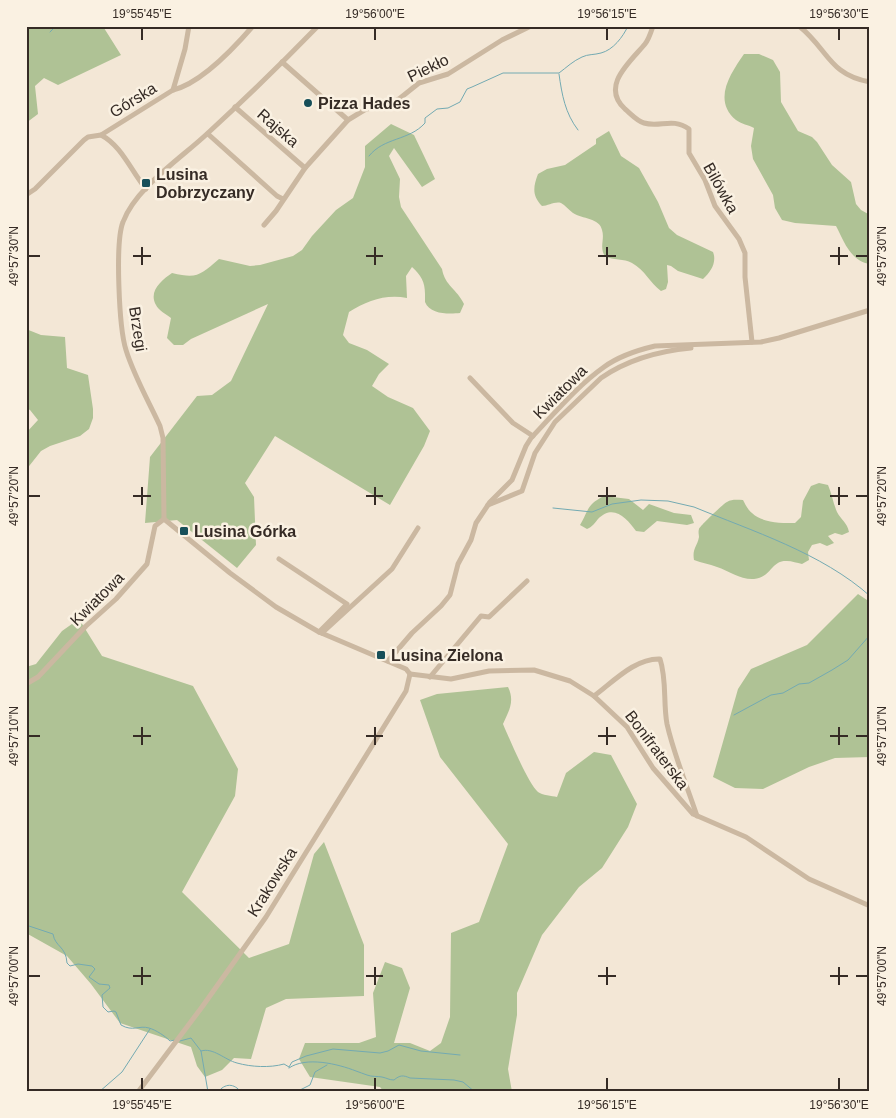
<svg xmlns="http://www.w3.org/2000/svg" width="896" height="1118" font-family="Helvetica,sans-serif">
<rect width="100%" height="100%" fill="#f3e7d6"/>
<g fill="#afc295">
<path d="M 26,26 L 105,26 L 104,28 L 121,55 L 58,85 L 44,78 L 35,86 L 38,114 L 26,123 Z"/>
<path d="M 744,54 L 759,54 L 773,60 L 780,72 L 781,102 L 798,131 L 812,137 L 817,142 L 832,165 L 851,182 L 856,204 L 861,210 L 870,215 L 870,264 C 850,261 844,241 836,226 L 795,223 L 782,220 L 775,208 L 773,195 L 753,159 L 751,146 L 754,128 C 749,125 741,124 736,120 C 712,100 731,73 744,54 Z"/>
<path d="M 391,124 L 414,135 L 435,179 L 422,187 L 394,148 L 389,156 L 400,179 L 399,197 L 401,207 L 442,269 C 445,286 457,289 464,304 L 460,313 C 450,314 430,315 425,302 C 425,299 425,297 425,294 C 425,282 421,275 412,267 L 406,276 L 407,298 C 385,294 367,301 349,312 L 343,335 L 349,343 L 367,350 L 389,364 L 379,374 L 372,386 L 388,397 L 413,408 L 430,431 L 424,446 L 390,505 L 275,436 L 245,483 L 254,497 L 256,545 L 237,568 L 177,520 L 145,523 L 150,457 L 197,396 L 212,395 L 231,381 L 268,304 L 191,339 L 183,345 L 174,345 L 167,338 L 171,318 C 166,314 158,310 156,305 C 148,291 162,280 172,273 C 198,279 200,275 219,259 L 250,266 L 260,265 L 293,256 L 302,250 L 312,236 L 336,210 L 353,198 L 365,167 L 365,146 Z"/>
<path d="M 609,131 L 621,156 L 639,168 L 658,202 L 669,228 L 677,235 L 713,252 C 717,262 711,272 703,279 L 678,271 L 671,266 L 667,265 L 668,282 L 666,289 L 661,291 C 650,283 645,270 632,263 C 624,258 613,261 605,256 C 599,248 605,239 602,230 C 600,218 582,219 573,213 C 569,210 565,205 561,203 C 555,201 548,206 542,206 C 532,196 533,187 538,174 L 547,169 L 565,165 L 596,144 L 596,139 Z"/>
<path d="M 26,329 L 41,335 L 65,337 L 67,368 L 88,375 L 93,409 L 93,418 L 89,429 L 80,436 L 50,446 L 41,451 L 26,470 L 26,433 L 38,420 L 30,410 L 26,408 Z"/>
<path d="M 819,483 L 828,485 C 832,494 833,503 837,512 C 841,520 847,522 849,532 L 842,535 L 835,533 L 828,536 L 834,543 L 827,546 L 820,543 L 812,545 L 808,552 L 809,560 L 802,564 C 797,563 792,561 787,561 C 771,560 772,577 754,579 C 741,580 729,571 717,567 C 709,564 702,563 694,560 C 692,549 697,547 699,537 C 699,535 698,532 699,529 C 700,526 724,503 727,502 C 732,499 737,500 743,500 C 745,504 748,510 752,513 C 762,523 782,523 795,523 L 801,517 L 803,501 L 811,486 Z"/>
<path d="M 604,496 L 629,499 L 643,510 L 649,504 L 674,513 L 691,515 L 694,523 L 687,525 L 657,521 L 644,532 L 636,531 C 627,519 614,503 598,519 C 594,524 593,526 587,529 L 580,525 C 589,510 586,505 604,496 Z"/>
<path d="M 858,594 L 870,602 L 870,757 L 835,758 L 809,767 L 763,789 L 735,788 L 713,777 L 738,689 L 751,669 L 807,645 Z"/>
<path d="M 79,619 L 102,656 L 193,686 L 238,769 L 235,796 L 182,892 L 249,958 L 289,944 L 314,854 L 324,842 L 364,945 L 364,996 L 286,999 L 266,1008 L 251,1059 L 234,1058 L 222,1070 L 205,1077 L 197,1066 L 191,1047 L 120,1023 L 91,984 L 67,956 L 26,933 L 26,667 L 36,664 L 62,631 Z"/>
<path d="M 508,687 C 515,701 509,711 503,724 C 509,738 528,783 538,792 C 542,795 552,796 557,797 L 566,773 L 594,752 L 611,755 L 637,804 L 628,827 L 602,868 L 579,887 L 542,935 L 517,993 L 517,1015 L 508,1069 L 512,1092 L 384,1092 L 380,1087 L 310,1077 L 299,1059 L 305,1043 L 359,1043 L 376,1037 L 373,993 L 385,962 L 402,968 L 410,988 L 394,1043 L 410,1043 L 430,1051 L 441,1043 L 450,1017 L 451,933 L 479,922 L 508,844 L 440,757 L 420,700 L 437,694 Z"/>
</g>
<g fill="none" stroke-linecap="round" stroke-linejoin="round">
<g stroke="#73aab2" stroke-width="1">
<path d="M 50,32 L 56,26"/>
<path d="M 559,74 C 562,95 565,113 578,130"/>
<path d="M 369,156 C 384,137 409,141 425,123 L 425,118 L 437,109 L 448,108 L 460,102 L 467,89 L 472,87 L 503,73 L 559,73 C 567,67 573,61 582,57 C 588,54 594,55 601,53 C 613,50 623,37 628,26"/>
<path d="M 553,508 L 592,512 L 612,504 L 641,500 L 668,501 L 694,507 C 752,531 822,553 870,596"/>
<path d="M 734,715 L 771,695 L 783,693 L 799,684 L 809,683 L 832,670 L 848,660 L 870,635"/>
<path d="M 26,925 L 53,934 C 55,947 66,946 67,963 L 70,966 L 78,964 L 92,966 L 95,969 L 89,977 L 99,984 L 109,985 L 110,988 L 102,995 L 103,1007 L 108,1012 L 114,1011 L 116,1012 L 121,1025 C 133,1032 139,1025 149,1028 C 156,1030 165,1036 170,1041 L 175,1040"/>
<path d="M 180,1041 L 191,1038 L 201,1051 L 208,1092"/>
<path d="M 201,1051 C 213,1047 225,1060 237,1063 C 251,1067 270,1068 284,1064 L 289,1067"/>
<path d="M 289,1067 L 292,1062 L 306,1056 L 333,1049 L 380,1053 L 388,1051 L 399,1045 L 421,1051 L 460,1055"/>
<path d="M 289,1068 C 306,1056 338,1064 356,1071 C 360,1072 363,1074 367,1075 C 372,1077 377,1076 382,1077 C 387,1078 389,1080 394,1080 C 400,1075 403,1075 410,1078 L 454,1080 L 463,1082 L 475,1092"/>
<path d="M 99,1092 L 122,1072 L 150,1029"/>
<path d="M 218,1092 C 225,1083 234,1083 241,1092"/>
<path d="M 296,1092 L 310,1085 L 315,1072 L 327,1065"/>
</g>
<g stroke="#cbb8a1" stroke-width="5">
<path d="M 318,26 C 283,62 246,98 209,132 C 183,157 136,187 123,222 C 115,242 119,328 126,350 C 134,376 149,402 160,426 L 163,438 L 164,519 L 230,573 L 276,607 L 319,632 L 406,669 L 410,674"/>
<path d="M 653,26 C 651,32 649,39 645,44 C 630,62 600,86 625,109 C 631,114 637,121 644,123 C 660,128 672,117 689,129 L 689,153 L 705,180 L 715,206 L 739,239 L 745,253 L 745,277 L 752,342"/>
<path d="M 799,26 C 828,49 829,75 870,82"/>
<path d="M 282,62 L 348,120"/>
<path d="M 173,90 L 185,49 L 189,26"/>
<path d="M 235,107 L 305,168"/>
<path d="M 208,134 L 277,196 L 283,199"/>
<path d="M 101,135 C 122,146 131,171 146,189"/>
<path d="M 26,195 L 35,189 L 84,140 L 88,137 L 101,135 L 173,90 C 202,83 234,48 253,26"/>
<path d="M 264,225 L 276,211 L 305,168 L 348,120 L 366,109 L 387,106 L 399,99 L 419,83 L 448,74 L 502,40 L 531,26"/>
<path d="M 470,378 L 513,423 L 533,436"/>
<path d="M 488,505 L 522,491 L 535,453 L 555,422 L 601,378 C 627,360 659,351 691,348"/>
<path d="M 279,559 L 347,604 L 319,632"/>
<path d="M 322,633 L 392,569 L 418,528"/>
<path d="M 388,661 L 412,633 L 441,606 L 450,595 L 458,564 L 471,540 L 476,523 L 490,502 L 512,480 L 526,446 L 531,438 C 554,414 577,386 604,367 C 619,356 638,350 655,346 L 761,342 L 779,338 L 870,310"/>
<path d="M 410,674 L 451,679 L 489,671 L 534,670 L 570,681 L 594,696 L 627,727 L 653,768 L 693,814 L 746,837 L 809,879 L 870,906"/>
<path d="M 430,677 L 481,616 L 489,617 L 527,581"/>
<path d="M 26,684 L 38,677 L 86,626 L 116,599 L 147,564 L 155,526 L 164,519"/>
<path d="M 594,696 C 613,682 635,658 660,659 C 667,680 663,703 667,724 C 674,755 687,786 697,816"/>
<path d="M 138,1092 L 202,1007 L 266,917 L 406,691 L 410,674"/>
</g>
</g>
<path fill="none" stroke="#352b25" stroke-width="2" d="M 142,28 L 142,40M 375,28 L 375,40M 607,28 L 607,40M 839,28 L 839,40M 142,247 L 142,265M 375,247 L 375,265M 607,247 L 607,265M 839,247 L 839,265M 28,256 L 40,256M 133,256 L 151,256M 366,256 L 383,256M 598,256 L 616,256M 830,256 L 848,256M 856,256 L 868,256M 142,487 L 142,505M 375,487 L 375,505M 607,487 L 607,505M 839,487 L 839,505M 28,496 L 40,496M 133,496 L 151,496M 366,496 L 383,496M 598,496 L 616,496M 830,496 L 848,496M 856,496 L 868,496M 142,727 L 142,745M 375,727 L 375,745M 607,727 L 607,745M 839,727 L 839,745M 28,736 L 40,736M 133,736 L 151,736M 366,736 L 383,736M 598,736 L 616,736M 830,736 L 848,736M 856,736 L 868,736M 142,967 L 142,985M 375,967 L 375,985M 607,967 L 607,985M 839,967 L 839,985M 28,976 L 40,976M 133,976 L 151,976M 366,976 L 383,976M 598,976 L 616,976M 830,976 L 848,976M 856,976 L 868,976M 142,1078 L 142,1090M 375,1078 L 375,1090M 607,1078 L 607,1090M 839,1078 L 839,1090"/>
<g fill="#174f59" stroke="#faf1e2" stroke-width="2">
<circle cx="308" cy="103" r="5"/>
<rect x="141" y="178" width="10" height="10" rx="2.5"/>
<rect x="179" y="526" width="10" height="10" rx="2.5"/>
<rect x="376" y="650" width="10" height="10" rx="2.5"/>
</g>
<g text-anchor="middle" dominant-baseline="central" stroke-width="5" stroke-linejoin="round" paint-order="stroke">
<g font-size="16" fill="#352b25" stroke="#faf1e2">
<text transform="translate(428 68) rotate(-26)">Piekło</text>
<text transform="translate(133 100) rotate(-32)">Górska</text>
<text transform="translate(278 128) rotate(41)">Rajska</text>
<text transform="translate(721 188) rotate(61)">Bilówka</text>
<text transform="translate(138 329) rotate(81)">Brzegi</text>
<text transform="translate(560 392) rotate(-45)">Kwiatowa</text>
<text transform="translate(97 599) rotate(-45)">Kwiatowa</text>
<text transform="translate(657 750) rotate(53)">Bonifraterska</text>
<text transform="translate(272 882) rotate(-58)">Krakowska</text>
</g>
<g font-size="16" font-weight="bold" fill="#352b25" stroke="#faf1e2" text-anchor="start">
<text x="318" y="103">Pizza Hades</text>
<text x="156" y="174">Lusina<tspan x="156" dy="18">Dobrzyczany</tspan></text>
<text x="194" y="531">Lusina Górka</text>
<text x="391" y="655">Lusina Zielona</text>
</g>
</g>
<rect width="896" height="1118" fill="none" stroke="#faf1e2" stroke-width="55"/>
<rect x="28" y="28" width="840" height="1062" fill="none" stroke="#352b25" stroke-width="2"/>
<g font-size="12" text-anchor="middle" fill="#352b25">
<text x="142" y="18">19°55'45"E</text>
<text x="375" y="18">19°56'00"E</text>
<text x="607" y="18">19°56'15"E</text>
<text x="839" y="18">19°56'30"E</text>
<text transform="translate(14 256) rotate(-90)" y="4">49°57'30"N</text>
<text transform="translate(882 256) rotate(-90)" y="4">49°57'30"N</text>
<text transform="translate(14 496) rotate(-90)" y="4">49°57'20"N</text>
<text transform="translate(882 496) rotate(-90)" y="4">49°57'20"N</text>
<text transform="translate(14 736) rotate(-90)" y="4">49°57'10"N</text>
<text transform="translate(882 736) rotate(-90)" y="4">49°57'10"N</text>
<text transform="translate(14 976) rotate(-90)" y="4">49°57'00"N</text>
<text transform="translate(882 976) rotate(-90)" y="4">49°57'00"N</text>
<text x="142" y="1109">19°55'45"E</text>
<text x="375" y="1109">19°56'00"E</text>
<text x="607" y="1109">19°56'15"E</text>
<text x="839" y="1109">19°56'30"E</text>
</g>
</svg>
